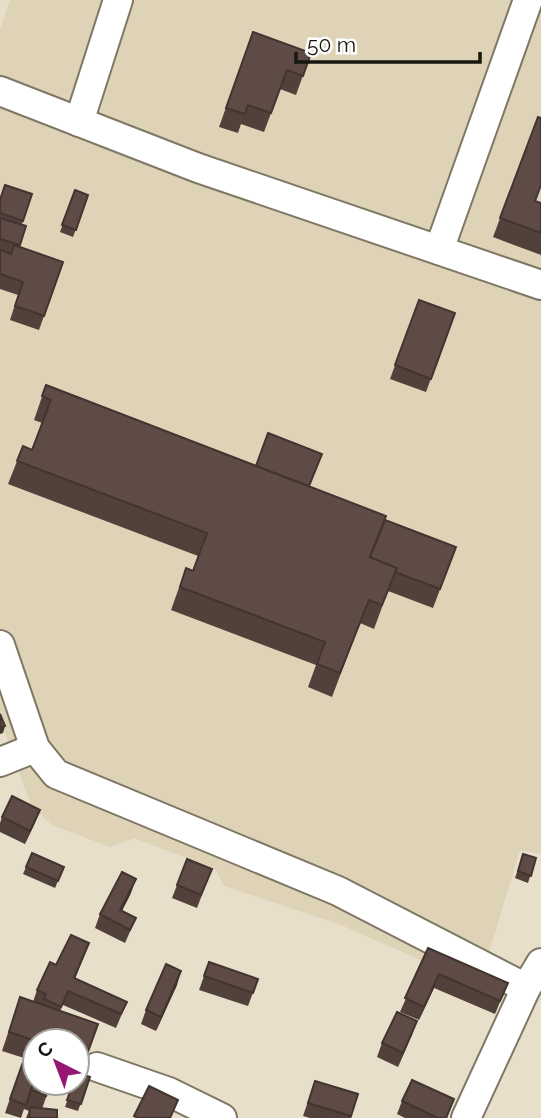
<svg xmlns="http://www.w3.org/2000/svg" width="541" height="1118" font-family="Raleway,sans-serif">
<rect width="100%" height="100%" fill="#e7dfca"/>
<path fill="#ded3b7" d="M 10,0 L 541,0 L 541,854 L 520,850 L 479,986 L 341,925 L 224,886 L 215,869 L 134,838 L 110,847 L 52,825 L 32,807 L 0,720 L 0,29 Z"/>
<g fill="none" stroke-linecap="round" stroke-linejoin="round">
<defs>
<g id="minor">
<path d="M 0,91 L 198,168 L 541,285"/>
<path d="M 79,122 L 118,0"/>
<path d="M 439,250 L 528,0"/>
<path d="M 0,645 L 35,748 L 56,774 L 338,891 L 526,988"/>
<path d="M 0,762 L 35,748"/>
<path d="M 97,1067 L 169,1092 L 222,1118"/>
<path d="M 466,1118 L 526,988 L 541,963"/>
</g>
</defs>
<use href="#minor" stroke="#7e7764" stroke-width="32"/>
<use href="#minor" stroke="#fff" stroke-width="28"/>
</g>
<g fill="#52403b">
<path d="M 253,32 L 311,53 L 296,95 L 280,89 L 264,132 L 241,124 L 238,133 L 219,127 Z"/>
<path d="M 538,117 L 535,201 L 541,203 L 541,255 L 493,237 Z"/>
<path d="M 5,185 L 32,194 L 22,224 L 26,226 L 19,247 L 63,262 L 39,330 L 10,320 L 18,295 L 0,289 L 0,198 Z"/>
<path d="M 75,190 L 88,195 L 73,237 L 60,232 Z"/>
<path d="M 419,300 L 455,313 L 426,392 L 390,379 Z"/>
<path d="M 46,385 L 310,486 L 385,520 L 456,547 L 433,608 L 388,591 L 374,629 L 360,623 L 332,697 L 308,687 L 316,665 L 171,610 L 186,568 L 193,571 L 198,556 L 8,484 L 23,446 L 32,450 L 42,423 L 34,420 Z"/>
<path d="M 40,810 L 25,844 L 0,832 L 0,823 L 2,817 Z"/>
<path d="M 523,854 L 536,858 L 528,883 L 515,878 Z"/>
<path d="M 187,859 L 212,869 L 197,908 L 172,898 Z"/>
<path d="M 26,867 L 64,867 L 55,888 L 23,874 Z"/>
<path d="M 131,893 L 122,911 L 136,918 L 125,943 L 95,928 L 100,914 Z"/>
<path d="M 89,943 L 75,979 L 127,1002 L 116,1028 L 63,1005 L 60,1011 L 98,1024 L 80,1074 L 90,1077 L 78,1111 L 65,1107 L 73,1083 L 77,1083 L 77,1041 L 35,1041 L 35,1083 L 51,1083 L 42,1109 L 57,1118 L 26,1118 L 29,1111 L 24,1109 L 21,1118 L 5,1113 L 24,1058 L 2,1051 L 20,997 L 33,1002 L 37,990 L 56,965 Z"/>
<path d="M 428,948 L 508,983 L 495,1014 L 434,988 L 419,1020 L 400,1012 Z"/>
<path d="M 209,962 L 258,979 L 248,1006 L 199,990 Z"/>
<path d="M 177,985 L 156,1031 L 141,1024 L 146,1010 Z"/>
<path d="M 417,1021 L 398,1067 L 377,1057 L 382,1043 Z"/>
<path d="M 315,1081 L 358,1094 L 351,1118 L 310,1118 L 303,1116 Z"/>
<path d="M 454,1099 L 447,1118 L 405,1118 L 397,1114 L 402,1101 Z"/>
</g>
<g fill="#423430">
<path d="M 5,726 L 3,733 L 0,734 L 0,728 Z"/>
<path d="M 40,810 L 35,823 L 25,844 L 30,831 Z"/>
<path d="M 136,879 L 131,893 L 115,924 L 120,910 Z"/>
<path d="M 181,971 L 177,985 L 156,1031 L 161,1017 Z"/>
<path d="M 439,974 L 434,988 L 419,1020 L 424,1007 Z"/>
<path d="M 417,1021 L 412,1035 L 398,1067 L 403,1053 Z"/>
</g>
<g fill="#5f4b45" stroke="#423430" stroke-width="2">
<path d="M 253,32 L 311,53 L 303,76 L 287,70 L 271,113 L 248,105 L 245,114 L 226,108 Z"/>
<path d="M 538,117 L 541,118 L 541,185 L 535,201 L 541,203 L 541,233 L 500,218 Z"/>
<path d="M 5,185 L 32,194 L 23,221 L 0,213 L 0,200 Z"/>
<path d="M 75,190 L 88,195 L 76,230 L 62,225 Z"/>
<path d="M 0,218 L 26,226 L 20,245 L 0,239 Z"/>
<path d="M 14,245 L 63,262 L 44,316 L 15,306 L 23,282 L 0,274 L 0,250 L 11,254 Z"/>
<path d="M 419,300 L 455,313 L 431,379 L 395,365 Z"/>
<path d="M 46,385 L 386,516 L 370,557 L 397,568 L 382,605 L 369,600 L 340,673 L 317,664 L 325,642 L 180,587 L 186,568 L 193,571 L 207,533 L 17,461 L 23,446 L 32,450 L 51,400 L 42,396 Z"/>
<path d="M 268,433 L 322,454 L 309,486 L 256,466 Z"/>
<path d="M 385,520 L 456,547 L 440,589 L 395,572 L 397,568 L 370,557 Z"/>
<path d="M 0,714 L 5,726 L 0,728 Z"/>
<path d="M 12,796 L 40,810 L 30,831 L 2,817 Z"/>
<path d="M 32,853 L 64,867 L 58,881 L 26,867 Z"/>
<path d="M 523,854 L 536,858 L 531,876 L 518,871 Z"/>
<path d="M 187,859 L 212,869 L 201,895 L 177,885 Z"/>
<path d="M 122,872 L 136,879 L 120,910 L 136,918 L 130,930 L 100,914 Z"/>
<path d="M 71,935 L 89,943 L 74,978 L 127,1002 L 121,1014 L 68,991 L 61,1007 L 44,999 L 46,994 L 37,990 L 50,962 L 56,965 Z"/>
<path d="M 428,948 L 508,983 L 500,1001 L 439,974 L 424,1007 L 405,998 Z"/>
<path d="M 209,962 L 258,979 L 253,993 L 204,976 Z"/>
<path d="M 166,964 L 181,971 L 161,1017 L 146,1010 Z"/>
<path d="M 20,997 L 98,1024 L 85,1060 L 77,1057 L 77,1041 L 36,1041 L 9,1032 Z"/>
<path d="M 397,1012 L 417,1021 L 403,1053 L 382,1043 Z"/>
<path d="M 29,1045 L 35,1047 L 35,1078 L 26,1105 L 10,1099 Z"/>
<path d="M 77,1073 L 90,1077 L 81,1104 L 67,1100 L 73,1083 L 77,1083 Z"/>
<path d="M 35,1078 L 35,1083 L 51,1083 L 46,1096 L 31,1090 Z"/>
<path d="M 412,1080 L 454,1099 L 446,1118 L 438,1118 L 402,1101 Z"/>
<path d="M 315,1081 L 358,1094 L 351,1116 L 308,1103 Z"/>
<path d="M 149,1086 L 178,1100 L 170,1118 L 138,1118 L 134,1116 Z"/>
<path d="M 30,1107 L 57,1110 L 57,1118 L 29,1118 Z"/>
</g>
<g transform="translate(56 1062) rotate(318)"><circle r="33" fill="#ffffff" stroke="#a3a29f" stroke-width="2"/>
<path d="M0-5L12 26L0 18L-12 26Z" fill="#951771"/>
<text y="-10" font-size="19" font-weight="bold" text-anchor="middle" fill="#19160f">С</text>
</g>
<path d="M296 52v10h184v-10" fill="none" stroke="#19160f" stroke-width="3.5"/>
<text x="307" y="52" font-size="21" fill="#19160f" stroke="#ffffff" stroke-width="5" paint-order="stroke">50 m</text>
</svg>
